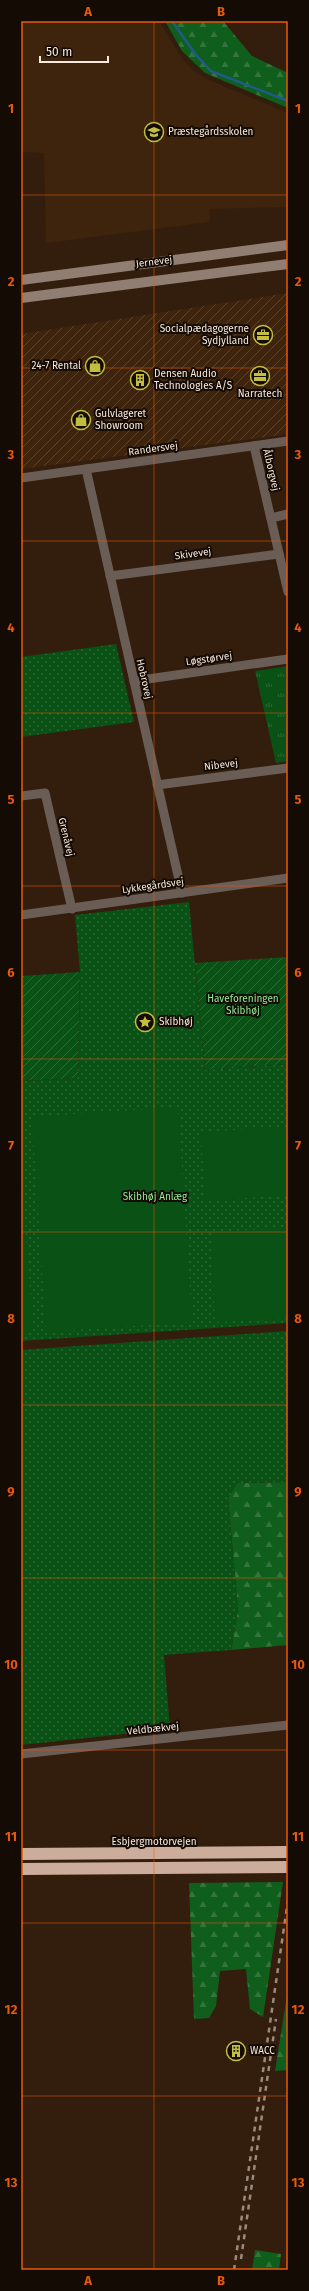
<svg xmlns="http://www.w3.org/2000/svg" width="309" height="2291" font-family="'Fira Sans',sans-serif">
<defs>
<pattern id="industrial-furrows" width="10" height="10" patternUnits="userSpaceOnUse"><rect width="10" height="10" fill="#3e240d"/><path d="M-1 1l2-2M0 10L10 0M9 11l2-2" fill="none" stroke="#5a4430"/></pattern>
<pattern id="grass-tufts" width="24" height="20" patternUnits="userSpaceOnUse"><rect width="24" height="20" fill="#095115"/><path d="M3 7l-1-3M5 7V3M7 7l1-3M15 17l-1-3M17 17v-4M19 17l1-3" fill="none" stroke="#2d6a37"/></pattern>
<pattern id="forest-firs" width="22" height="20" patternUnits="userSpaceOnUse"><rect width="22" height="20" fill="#105e1c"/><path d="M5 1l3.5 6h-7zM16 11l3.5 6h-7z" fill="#33753d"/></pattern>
<pattern id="park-dots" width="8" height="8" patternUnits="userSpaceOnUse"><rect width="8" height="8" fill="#095115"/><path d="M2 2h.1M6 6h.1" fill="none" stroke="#2d6a37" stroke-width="1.8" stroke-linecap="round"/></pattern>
<pattern id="garden-furrows" width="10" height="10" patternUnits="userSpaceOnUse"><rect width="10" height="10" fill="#095115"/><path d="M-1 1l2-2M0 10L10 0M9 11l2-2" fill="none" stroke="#2d6a37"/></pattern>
</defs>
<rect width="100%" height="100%" fill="#331e0d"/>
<path fill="#3e240d" d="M 21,21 L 159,21 L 182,59 L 196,73 L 209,80 L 288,113 L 288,207 L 210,209 L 209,222 L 46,243 L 44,153 L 21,152 Z"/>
<path fill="url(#industrial-furrows)" d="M 288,293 L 288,434 L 21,469 L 21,334 Z"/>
<path fill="url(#grass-tufts)" d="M 288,666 L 288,761 L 276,763 L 255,671 Z"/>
<g fill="url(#forest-firs)">
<path d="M 165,21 L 223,21 L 252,56 L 288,73 L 288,108 L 205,73 L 182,51 Z"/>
<path d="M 288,1482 L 288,1645 L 231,1650 L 238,1610 L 228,1498 L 237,1483 Z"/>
<path d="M 283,1882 L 263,2017 L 250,2009 L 246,1969 L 220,1971 L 216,2006 L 209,2018 L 194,2019 L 189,1883 Z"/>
<path d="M 288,1989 L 288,2070 L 275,2071 Z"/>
<path d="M 255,2250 L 281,2254 L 279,2270 L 252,2270 Z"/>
</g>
<g fill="url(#park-dots)">
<path d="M 116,644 L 134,722 L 21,737 L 21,657 Z"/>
<path d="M 189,902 L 205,1070 L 288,1064 L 288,1323 L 21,1341 L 21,1081 L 78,1078 L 80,972 L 75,915 Z"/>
<path d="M 288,1331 L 288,1482 L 237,1483 L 228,1498 L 238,1610 L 231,1650 L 164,1655 L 170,1729 L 21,1745 L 21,1350 Z"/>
</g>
<g fill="url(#garden-furrows)">
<path d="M 288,957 L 288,1064 L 205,1070 L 195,963 Z"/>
<path d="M 80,972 L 78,1078 L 21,1081 L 21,976 Z"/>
</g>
<g fill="#095115">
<path d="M 178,1107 L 192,1322 L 46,1332 L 32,1117 Z"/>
<path d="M 288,1127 L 288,1195 L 205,1201 L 201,1132 Z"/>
<path d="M 21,1170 L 33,1331 L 21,1332 Z"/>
<path d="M 288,1228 L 288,1318 L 215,1322 L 211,1232 Z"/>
</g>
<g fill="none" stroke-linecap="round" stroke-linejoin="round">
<path stroke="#205a8a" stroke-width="2.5" d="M 172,21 L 196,55 L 211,71 L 288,101"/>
<g stroke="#6a5d56" stroke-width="9">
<path d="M 254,446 L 288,592"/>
<path d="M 86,469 L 182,893"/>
<path d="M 21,478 L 288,441"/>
<path d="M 271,518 L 288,514"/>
<path d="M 110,576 L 279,554"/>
<path d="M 134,681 L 288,659"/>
<path d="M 157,785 L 288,768"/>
<path d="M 21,796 L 45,793 L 72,909"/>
<path d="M 21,915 L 288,878"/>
<path d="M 21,1754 L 288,1725"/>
</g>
<g stroke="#917e73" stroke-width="10">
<path d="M 21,280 L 288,245"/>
<path d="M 21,298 L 288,264"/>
</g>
<g stroke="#ccad9c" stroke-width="12">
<path d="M 21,1854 L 288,1852"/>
<path d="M 21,1869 L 288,1867"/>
</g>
<g stroke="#9b8a7c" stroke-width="2.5" stroke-dasharray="5 5" stroke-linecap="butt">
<path d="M 241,2259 L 276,2019"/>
<path d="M 234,2270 L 288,1900"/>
</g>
</g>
<path fill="none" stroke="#e8590c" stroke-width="1" stroke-opacity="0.55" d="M 154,21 L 154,2270M 21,195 L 288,195M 21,368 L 288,368M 21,541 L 288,541M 21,713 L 288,713M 21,886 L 288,886M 21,1059 L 288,1059M 21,1232 L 288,1232M 21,1405 L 288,1405M 21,1578 L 288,1578M 21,1750 L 288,1750M 21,1923 L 288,1923M 21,2096 L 288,2096"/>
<defs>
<symbol id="school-ring" viewBox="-11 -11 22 22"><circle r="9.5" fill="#140b04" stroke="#c1be40" stroke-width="1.5"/><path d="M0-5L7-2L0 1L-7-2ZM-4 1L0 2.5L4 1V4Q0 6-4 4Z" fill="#c1be40"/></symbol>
<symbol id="office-ring" viewBox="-11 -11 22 22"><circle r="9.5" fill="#140b04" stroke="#c1be40" stroke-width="1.5"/><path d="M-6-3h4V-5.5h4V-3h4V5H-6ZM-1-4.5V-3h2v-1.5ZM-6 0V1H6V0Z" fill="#c1be40"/></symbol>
<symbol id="shop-ring" viewBox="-11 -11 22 22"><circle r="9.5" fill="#140b04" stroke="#c1be40" stroke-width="1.5"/><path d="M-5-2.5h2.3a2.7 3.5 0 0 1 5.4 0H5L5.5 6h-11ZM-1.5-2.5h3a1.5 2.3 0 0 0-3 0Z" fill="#c1be40"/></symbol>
<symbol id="building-ring" viewBox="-11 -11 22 22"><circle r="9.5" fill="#140b04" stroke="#c1be40" stroke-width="1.5"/><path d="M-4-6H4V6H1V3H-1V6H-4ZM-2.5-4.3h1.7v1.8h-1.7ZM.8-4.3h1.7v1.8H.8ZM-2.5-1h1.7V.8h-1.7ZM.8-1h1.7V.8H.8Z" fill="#c1be40"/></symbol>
<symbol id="sight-ring" viewBox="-11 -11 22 22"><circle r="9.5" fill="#140b04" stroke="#c1be40" stroke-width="1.5"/><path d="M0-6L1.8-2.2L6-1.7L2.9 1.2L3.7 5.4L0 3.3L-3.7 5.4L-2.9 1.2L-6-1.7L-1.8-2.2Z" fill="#c1be40"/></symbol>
</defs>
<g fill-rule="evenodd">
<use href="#school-ring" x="143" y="121" width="22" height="22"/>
<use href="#office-ring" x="252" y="324" width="22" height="22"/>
<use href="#shop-ring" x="84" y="355" width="22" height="22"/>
<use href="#office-ring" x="249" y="365" width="22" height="22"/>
<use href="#building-ring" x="129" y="369" width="22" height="22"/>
<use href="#shop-ring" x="70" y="409" width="22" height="22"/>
<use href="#sight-ring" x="134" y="1011" width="22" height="22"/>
<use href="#building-ring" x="225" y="2040" width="22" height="22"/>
</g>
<g text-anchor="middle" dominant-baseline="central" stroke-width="4" stroke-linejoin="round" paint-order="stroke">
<g font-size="10" fill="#f6e8dd" stroke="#140b04" text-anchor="start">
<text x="168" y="132">Præstegårdsskolen</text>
<text x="249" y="329" text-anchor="end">Socialpædagogerne<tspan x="249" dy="12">Sydjylland</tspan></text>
<text x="81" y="366" text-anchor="end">24-7 Rental</text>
<text x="154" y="374">Densen Audio<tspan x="154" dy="12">Technologies A/S</tspan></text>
<text x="260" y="394" text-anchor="middle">Narratech</text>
<text x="95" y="414">Gulvlageret<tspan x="95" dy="12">Showroom</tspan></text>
<text x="159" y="1022">Skibhøj</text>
<text x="250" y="2051">WACC</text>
</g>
<g font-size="10" fill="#f6e8dd" stroke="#140b04">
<text transform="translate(154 262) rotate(-7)">Jernevej</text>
<text transform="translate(153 449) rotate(-8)">Randersvej</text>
<text transform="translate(271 470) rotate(77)">Ålborgvej</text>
<text transform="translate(193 554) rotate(-8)">Skivevej</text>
<text transform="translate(209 659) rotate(-8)">Løgstørvej</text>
<text transform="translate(144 679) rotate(77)">Hobrovej</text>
<text transform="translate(221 765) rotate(-7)">Nibevej</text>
<text transform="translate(66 837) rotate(77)">Grenåvej</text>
<text transform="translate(153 886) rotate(-8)">Lykkegårdsvej</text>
<text transform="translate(153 1729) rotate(-6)">Veldbækvej</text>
<text x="154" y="1842">Esbjergmotorvejen</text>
</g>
<g font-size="10" fill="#8dec91" stroke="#140b04">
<text x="243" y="999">Haveforeningen<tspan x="243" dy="12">Skibhøj</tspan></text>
<text x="155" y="1197">Skibhøj Anlæg</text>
</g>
</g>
<rect width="309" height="2291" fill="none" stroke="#140b04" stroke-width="44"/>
<path d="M40 56v6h68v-6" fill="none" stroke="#f6e8dd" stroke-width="2"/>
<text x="46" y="56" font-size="12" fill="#f6e8dd" stroke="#140b04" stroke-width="3" paint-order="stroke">50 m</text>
<rect x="22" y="22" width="265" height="2247" fill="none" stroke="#e8590c" stroke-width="1.5"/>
<g font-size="13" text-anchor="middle" font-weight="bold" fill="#e8590c">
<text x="88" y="16">A</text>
<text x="221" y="16">B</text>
<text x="11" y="113">1</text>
<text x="298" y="113">1</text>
<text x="11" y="286">2</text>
<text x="298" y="286">2</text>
<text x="11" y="459">3</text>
<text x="298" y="459">3</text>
<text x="11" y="632">4</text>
<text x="298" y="632">4</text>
<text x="11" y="804">5</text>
<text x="298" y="804">5</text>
<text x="11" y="977">6</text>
<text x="298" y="977">6</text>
<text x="11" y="1150">7</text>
<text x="298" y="1150">7</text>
<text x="11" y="1323">8</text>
<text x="298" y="1323">8</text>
<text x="11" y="1496">9</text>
<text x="298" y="1496">9</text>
<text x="11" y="1669">10</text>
<text x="298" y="1669">10</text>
<text x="11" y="1841">11</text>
<text x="298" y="1841">11</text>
<text x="11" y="2014">12</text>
<text x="298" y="2014">12</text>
<text x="11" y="2187">13</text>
<text x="298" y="2187">13</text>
<text x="88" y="2285">A</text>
<text x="221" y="2285">B</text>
</g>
</svg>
